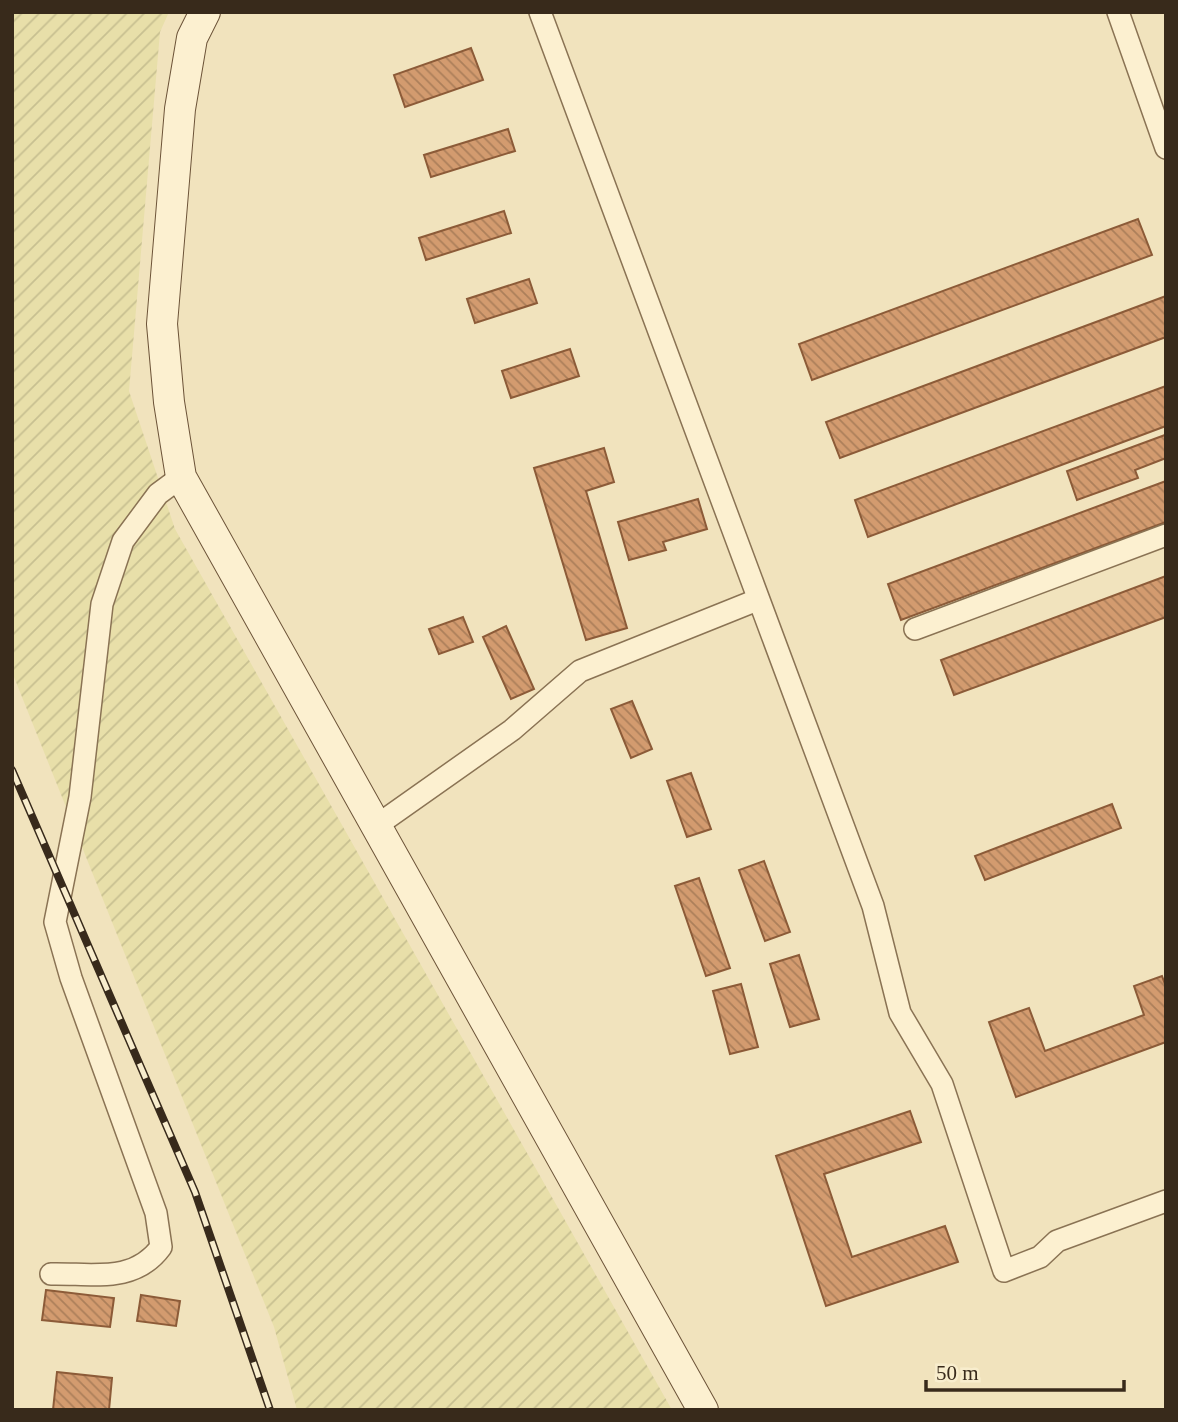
<svg xmlns="http://www.w3.org/2000/svg" width="1178" height="1422" font-family="Georgia,serif">
<defs>
<pattern id="farmland-furrows" width="10" height="10" patternUnits="userSpaceOnUse" patternTransform="scale(1.75)"><rect width="10" height="10" fill="#e8dfa9"/><path d="M-1 1l2-2M0 10L10 0M9 11l2-2" fill="none" stroke="#c8c091"/></pattern>
<pattern id="building-back-hatch" width="6" height="6" patternUnits="userSpaceOnUse" patternTransform="scale(1.75)"><rect width="6" height="6" fill="#d39b6f"/><path d="M-1 5l2 2M0 0l6 6M5-1l2 2" fill="none" stroke="#ac7f5a"/></pattern>
</defs>
<rect width="100%" height="100%" fill="#f1e3bd"/>
<path fill="url(#farmland-furrows)" d="M 12,12 L 169,12 L 160,32 L 129,391 L 175,529 L 672,1410 L 297,1410 L 274,1327 L 12,672 Z"/>
<g fill="url(#building-back-hatch)" stroke="#8c5b38" stroke-width="2">
<path d="M 471,48 L 483,80 L 405,107 L 394,75 Z"/>
<path d="M 508,129 L 515,151 L 431,177 L 424,155 Z"/>
<path d="M 504,211 L 511,233 L 426,260 L 419,238 Z"/>
<path d="M 1138,219 L 1152,255 L 812,380 L 799,344 Z"/>
<path d="M 529,279 L 537,303 L 475,323 L 467,299 Z"/>
<path d="M 1166,296 L 1166,337 L 840,458 L 826,422 Z"/>
<path d="M 570,349 L 579,376 L 511,398 L 502,371 Z"/>
<path d="M 1166,386 L 1166,426 L 868,537 L 855,500 Z"/>
<path d="M 1165,435 L 1166,458 L 1135,470 L 1138,478 L 1077,500 L 1067,471 Z"/>
<path d="M 604,448 L 614,482 L 586,491 L 627,628 L 586,640 L 534,468 Z"/>
<path d="M 1166,481 L 1166,522 L 901,620 L 888,584 Z"/>
<path d="M 698,499 L 707,529 L 663,542 L 666,550 L 629,560 L 618,522 Z"/>
<path d="M 1166,576 L 1166,617 L 954,695 L 941,660 Z"/>
<path d="M 463,617 L 473,642 L 439,654 L 429,629 Z"/>
<path d="M 506,626 L 534,689 L 511,699 L 483,637 Z"/>
<path d="M 632,701 L 652,749 L 631,758 L 611,709 Z"/>
<path d="M 691,773 L 711,829 L 687,837 L 667,781 Z"/>
<path d="M 1112,804 L 1121,828 L 985,880 L 975,856 Z"/>
<path d="M 764,861 L 790,932 L 765,941 L 739,870 Z"/>
<path d="M 699,878 L 730,968 L 706,976 L 675,886 Z"/>
<path d="M 799,955 L 819,1019 L 790,1027 L 770,964 Z"/>
<path d="M 1162,976 L 1166,987 L 1166,1042 L 1016,1097 L 989,1022 L 1029,1008 L 1045,1051 L 1144,1015 L 1134,986 Z"/>
<path d="M 741,984 L 758,1047 L 730,1054 L 713,991 Z"/>
<path d="M 910,1111 L 921,1142 L 824,1174 L 852,1257 L 945,1226 L 958,1262 L 826,1306 L 776,1156 Z"/>
<path d="M 46,1290 L 114,1298 L 110,1327 L 42,1320 Z"/>
<path d="M 141,1295 L 180,1301 L 176,1326 L 137,1321 Z"/>
<path d="M 57,1372 L 112,1378 L 109,1410 L 53,1410 Z"/>
</g>
<g fill="none" stroke-linecap="round" stroke-linejoin="round">
<defs>
<g id="street">
<path d="M 540,12 L 873,906 L 900,1013 L 942,1084 L 1004,1271 L 1040,1257 L 1057,1241 L 1166,1201"/>
<path d="M 1118,12 L 1166,148"/>
<path d="M 915,629 L 1166,535"/>
<path d="M 376,826 L 512,730 L 580,671 L 757,600"/>
<path d="M 51,1274 C 92,1273 134,1284 161,1247 L 156,1213 L 71,978 L 55,922 L 80,797 L 102,604 L 123,541 L 158,494 L 181,477"/>
</g>
<path id="secondary" d="M 205,12 L 192,38 L 180,109 L 162,324 L 169,402 L 181,477 L 703,1410"/>
</defs>
<use href="#street" stroke="#8a7354" stroke-width="24"/>
<use href="#secondary" stroke="#6c5338" stroke-width="32"/>
<use href="#street" stroke="#fcf0d0" stroke-width="21"/>
<use href="#secondary" stroke="#fcf0d0" stroke-width="30"/>
<defs>
<path id="rail" d="M 12,770 L 195,1192 L 270,1410"/>
</defs>
<use href="#rail" stroke="#382a1b" stroke-width="8"/>
<use href="#rail" stroke="#f8edcd" stroke-width="5" stroke-dasharray="16" stroke-linecap="butt"/>
</g>
<rect width="1178" height="1422" fill="none" stroke="#382a1b" stroke-width="28"/>
<path d="M926 1380v10h198v-10" fill="none" stroke="#382a1b" stroke-width="3.5"/>
<text x="936" y="1380" font-size="21" fill="#382a1b" stroke="#f8edcd" stroke-width="5" paint-order="stroke">50 m</text>
</svg>
